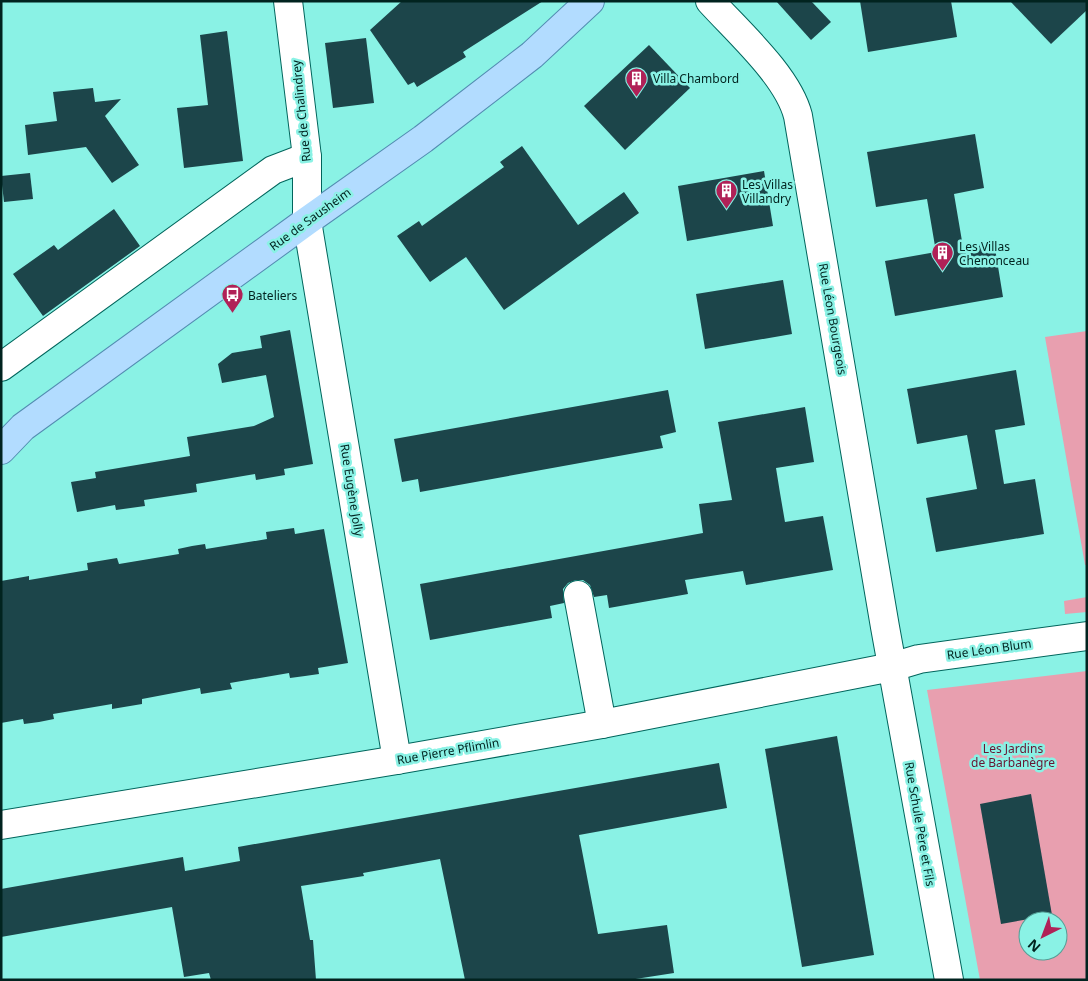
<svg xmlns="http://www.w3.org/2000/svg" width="1088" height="981" font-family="'Noto Sans',sans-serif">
<rect width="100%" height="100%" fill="#8af2e5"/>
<g fill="#e89faf" fill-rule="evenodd">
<path d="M 1087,331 L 1087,565 L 1085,565 L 1045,337 Z"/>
<path d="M 1087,597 L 1087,612 L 1065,614 L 1064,601 Z"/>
<path d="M 1087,671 L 1087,980 L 980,980 L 927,690 ZM 1028,921 L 1058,921 L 1058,951 L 1028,951 Z"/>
</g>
<g fill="#1c454a">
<path d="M 402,1 L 543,1 L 463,52 L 466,57 L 417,87 L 414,82 L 408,85 L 370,30 Z"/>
<path d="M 776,1 L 811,1 L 831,22 L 811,40 Z"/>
<path d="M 860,1 L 951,1 L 957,37 L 868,52 Z"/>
<path d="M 1010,1 L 1087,1 L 1087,10 L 1051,44 Z"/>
<path d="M 227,31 L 243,161 L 184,168 L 177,108 L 208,105 L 200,35 Z"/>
<path d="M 366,38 L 374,103 L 333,108 L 325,43 Z"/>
<path d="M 649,45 L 690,88 L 625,150 L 584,106 Z"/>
<path d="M 93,88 L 95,102 L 121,99 L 105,116 L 139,165 L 112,183 L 86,147 L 28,155 L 25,125 L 57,121 L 53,92 Z"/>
<path d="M 975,134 L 984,188 L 954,194 L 963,247 L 994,242 L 1003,297 L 895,316 L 885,261 L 936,252 L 927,199 L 876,207 L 867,152 Z"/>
<path d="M 522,146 L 578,225 L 624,192 L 639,213 L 504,310 L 466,257 L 430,282 L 397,236 L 419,221 L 422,226 L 504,167 L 500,162 Z"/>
<path d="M 764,171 L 773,226 L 687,241 L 678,186 Z"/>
<path d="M 30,173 L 33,199 L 4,202 L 1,176 Z"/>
<path d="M 114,209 L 140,246 L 43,316 L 13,274 L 54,245 L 58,250 Z"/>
<path d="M 783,280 L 792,334 L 705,349 L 696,294 Z"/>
<path d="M 290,330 L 313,464 L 284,469 L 285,475 L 256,480 L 255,474 L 196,484 L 197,492 L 144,500 L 145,506 L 116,510 L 115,505 L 77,512 L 71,482 L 96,478 L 95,472 L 190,456 L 187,437 L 254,426 L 274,417 L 266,375 L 222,383 L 218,364 L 232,353 L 262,348 L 260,336 Z"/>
<path d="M 1016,370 L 1025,425 L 995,430 L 1004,484 L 1035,479 L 1044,534 L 936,552 L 926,498 L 977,489 L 967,435 L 917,444 L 907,389 Z"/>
<path d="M 668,390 L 676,432 L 660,436 L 663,448 L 420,492 L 418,479 L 402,482 L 394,439 Z"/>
<path d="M 805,407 L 814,462 L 776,468 L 780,493 L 785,522 L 823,516 L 833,570 L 746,585 L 743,571 L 685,580 L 688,594 L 609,608 L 607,595 L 594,597 L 590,585 L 583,580 L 576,580 L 568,583 L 563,589 L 564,603 L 550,606 L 552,618 L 430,640 L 420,584 L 703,533 L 699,504 L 732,500 L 718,422 Z"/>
<path d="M 294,528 L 295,534 L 324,529 L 348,663 L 318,668 L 319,674 L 305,676 L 290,678 L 289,673 L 230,683 L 232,689 L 201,694 L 200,688 L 142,699 L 142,704 L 112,709 L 112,704 L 53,714 L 54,719 L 39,722 L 24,724 L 23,719 L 1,723 L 1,581 L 29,576 L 29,580 L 88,570 L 87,563 L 117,558 L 119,564 L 179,554 L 178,549 L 192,546 L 205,544 L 206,549 L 267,539 L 266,532 Z"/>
<path d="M 837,736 L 874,955 L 802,967 L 765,749 Z"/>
<path d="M 719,763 L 727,808 L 579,835 L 598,934 L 667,925 L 674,973 L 629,980 L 465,980 L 440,859 L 363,873 L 364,876 L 301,886 L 310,940 L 313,940 L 316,980 L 211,980 L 209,973 L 184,977 L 172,907 L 1,937 L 1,889 L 183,857 L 185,871 L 240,861 L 238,847 Z"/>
<path d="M 1031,794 L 1052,915 L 1001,924 L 980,804 Z"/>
</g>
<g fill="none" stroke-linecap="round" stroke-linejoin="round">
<defs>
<g id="minor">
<path d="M 288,1 L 307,157 L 307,221 L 397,760"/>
<path d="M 710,1 C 738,32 788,76 798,116 L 885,627 L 949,980"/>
<path d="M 1,367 L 273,170 L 307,157"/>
<path d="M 578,595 L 602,724"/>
<path d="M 1,825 L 397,760 L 602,724 L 892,667 L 919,659 L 1087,636"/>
</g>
<path id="major" d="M 1,450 L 23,427 L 307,221 L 423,139 L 532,55 L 590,1"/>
</defs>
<use href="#minor" stroke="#01655c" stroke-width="30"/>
<use href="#major" stroke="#538cb1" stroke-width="30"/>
<use href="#minor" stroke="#fff" stroke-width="28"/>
<use href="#major" stroke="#b2dcff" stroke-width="28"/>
</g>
<defs>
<symbol id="building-pin" viewBox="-11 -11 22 30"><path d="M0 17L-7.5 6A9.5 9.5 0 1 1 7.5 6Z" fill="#b02157" stroke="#8af2e5"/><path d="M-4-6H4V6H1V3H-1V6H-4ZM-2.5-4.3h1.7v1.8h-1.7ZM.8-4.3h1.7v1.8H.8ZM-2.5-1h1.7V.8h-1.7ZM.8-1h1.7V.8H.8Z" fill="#fff"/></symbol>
<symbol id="bus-pin" viewBox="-11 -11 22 30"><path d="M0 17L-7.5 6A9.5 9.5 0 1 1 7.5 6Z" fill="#b02157" stroke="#8af2e5"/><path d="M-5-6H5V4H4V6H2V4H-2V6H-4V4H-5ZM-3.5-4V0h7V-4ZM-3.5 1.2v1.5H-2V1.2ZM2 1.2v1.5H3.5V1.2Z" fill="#fff"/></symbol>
</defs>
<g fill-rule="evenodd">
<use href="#building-pin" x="624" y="66" width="25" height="34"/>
<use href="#building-pin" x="714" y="178" width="25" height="34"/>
<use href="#building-pin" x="930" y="240" width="25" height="34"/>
<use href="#bus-pin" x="220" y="282" width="25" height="34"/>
</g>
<g text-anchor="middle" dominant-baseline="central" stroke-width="5" stroke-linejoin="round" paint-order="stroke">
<g font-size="12" fill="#01231f" stroke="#8af2e5" text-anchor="start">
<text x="653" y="78">Villa Chambord</text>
<text x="742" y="184">Les Villas<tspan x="742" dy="14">Villandry</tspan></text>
<text x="959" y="246">Les Villas<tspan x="959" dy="14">Chenonceau</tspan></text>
<text x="248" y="295">Bateliers</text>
</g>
<g font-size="12" fill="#01231f" stroke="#8af2e5">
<text transform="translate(301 111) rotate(-96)">Rue de Chalindrey</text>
<text transform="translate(310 219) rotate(-36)">Rue de Sausheim</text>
<text transform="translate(833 319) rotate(80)">Rue Léon Bourgeois</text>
<text transform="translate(352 490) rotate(81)">Rue Eugène Jolly</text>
<text transform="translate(989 649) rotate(-8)">Rue Léon Blum</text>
<text transform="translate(448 751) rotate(-10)">Rue Pierre Pflimlin</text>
<text transform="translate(920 824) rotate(80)">Rue Schule Père et Fils</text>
</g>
<g font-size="12" fill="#671532" stroke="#8af2e5">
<text x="1013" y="748">Les Jardins<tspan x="1013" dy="14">de Barbanègre</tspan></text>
</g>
</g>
<rect width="1088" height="981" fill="none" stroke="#01231f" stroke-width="5"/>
<g transform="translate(1043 936) rotate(222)"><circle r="24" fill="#8af2e5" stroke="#539f96"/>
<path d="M0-4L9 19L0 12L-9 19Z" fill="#b02157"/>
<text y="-8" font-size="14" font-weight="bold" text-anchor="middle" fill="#01231f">N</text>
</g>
</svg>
